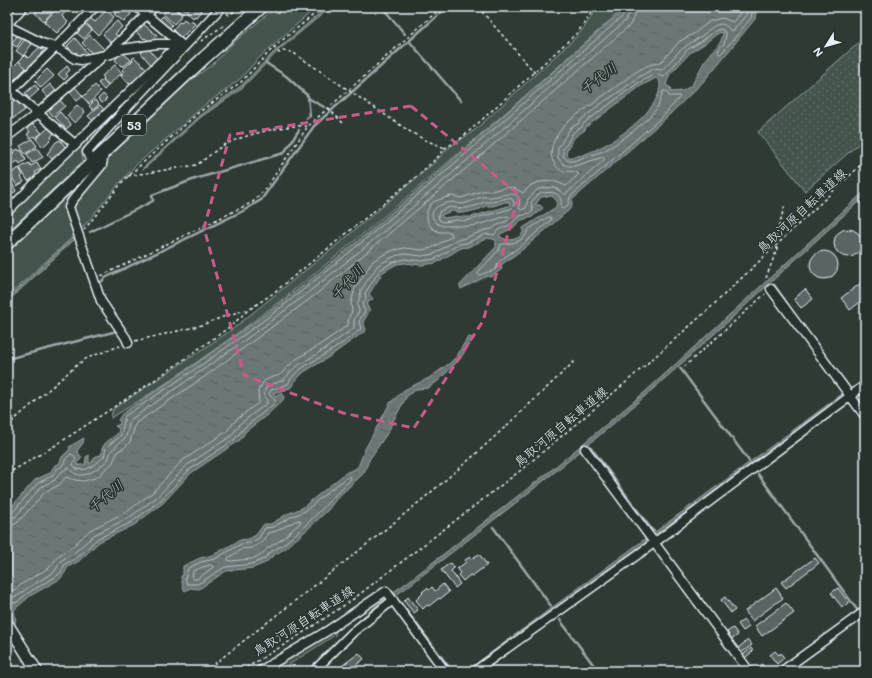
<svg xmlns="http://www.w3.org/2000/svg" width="872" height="678" font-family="Mali,'Klee One',sans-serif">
<defs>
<pattern id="park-dots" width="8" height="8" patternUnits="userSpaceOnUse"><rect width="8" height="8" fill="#45524e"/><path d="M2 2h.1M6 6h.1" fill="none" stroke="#606b68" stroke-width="1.8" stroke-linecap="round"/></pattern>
<pattern id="water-ripples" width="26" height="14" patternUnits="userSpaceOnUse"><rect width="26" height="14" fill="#6b7775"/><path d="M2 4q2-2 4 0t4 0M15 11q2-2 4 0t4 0" fill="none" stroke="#586060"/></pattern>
</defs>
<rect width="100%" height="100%" fill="#2e3b35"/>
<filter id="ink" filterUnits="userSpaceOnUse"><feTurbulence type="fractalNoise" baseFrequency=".025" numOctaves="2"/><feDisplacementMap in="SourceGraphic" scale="8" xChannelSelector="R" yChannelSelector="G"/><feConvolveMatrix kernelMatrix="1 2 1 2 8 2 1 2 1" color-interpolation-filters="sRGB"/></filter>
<g filter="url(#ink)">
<g fill="#45524e" stroke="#96a2a3">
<path d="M 276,7 L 317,7 L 281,38 L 259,58 L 241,78 L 226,90 L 206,104 L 135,166 L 117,186 L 84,226 L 81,229 L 79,229 L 75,220 L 73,204 L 106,160 L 191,80 L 213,64 L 232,44 Z"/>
<path d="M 597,7 L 618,7 L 618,13 C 551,74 483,133 414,191 C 318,273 219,353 111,418 L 113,409 L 230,331 L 343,240 L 435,162 L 447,149 L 475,130 L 574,39 L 584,28 Z"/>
<path d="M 178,50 L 85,148 L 82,154 L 83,161 L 7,232 L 7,216 L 47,176 Z"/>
<path d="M 97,166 L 69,201 L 77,233 L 7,297 L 7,251 Z"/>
<path d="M 337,629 L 335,635 L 279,671 L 264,671 Z"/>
</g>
<path fill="url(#park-dots)" stroke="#96a2a3" d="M 865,37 L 865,138 L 805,191 L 758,132 Z"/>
<g fill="url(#water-ripples)" stroke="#9da8a9" fill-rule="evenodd">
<path d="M 327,7 L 331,7 L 280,49 L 240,90 L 201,117 L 143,170 L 143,168 L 200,115 L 241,86 L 274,52 Z"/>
<path d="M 619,7 L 757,7 L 755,19 L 704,81 L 666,118 L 572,200 L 572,206 L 569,210 L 523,249 L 501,265 L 502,269 L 491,277 L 487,276 L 461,289 L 460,287 L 460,285 L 496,247 L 496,240 L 488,238 L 468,247 L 461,248 L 436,263 L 422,265 L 405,263 L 397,264 L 383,272 L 369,294 L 373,299 L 366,304 L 370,310 L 363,322 L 366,329 L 365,331 L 329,357 L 304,372 L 293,383 L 293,385 L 290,388 L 273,393 L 276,396 L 282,393 L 284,395 L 283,400 L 267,415 L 246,431 L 240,440 L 191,473 L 163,503 L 134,525 L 99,542 L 79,561 L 68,567 L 64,574 L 60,579 L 30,596 L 14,610 C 16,619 18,627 7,628 L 7,612 L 12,608 L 11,605 L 7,606 L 7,512 L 35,480 L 50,473 L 55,465 L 59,464 L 62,457 L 70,449 L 69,447 L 84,438 L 83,443 L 77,451 L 82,458 L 77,463 L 77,465 L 85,465 L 86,457 L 89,455 L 89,463 L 91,463 L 96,456 L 101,455 C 102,441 110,441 118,433 L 119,429 L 115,426 L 120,424 L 120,422 L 118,420 L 122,414 C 184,372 246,330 305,284 C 413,198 515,104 620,13 ZM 722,32 L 723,33 L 721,41 L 704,62 L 692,85 L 683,91 L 670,92 L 671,88 L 666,85 L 668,79 L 670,74 L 690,53 L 704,44 L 717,34 ZM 656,78 L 659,80 C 669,109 595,159 569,157 L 566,154 L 567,149 L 571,146 C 572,137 578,135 585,130 L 586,127 L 641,86 ZM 552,196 L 557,201 L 556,207 L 523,228 L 523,233 C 516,241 508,242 499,236 C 502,232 508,231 513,228 C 517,224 520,219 526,219 L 528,217 L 531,218 L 543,208 L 540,205 L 535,205 L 541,197 ZM 505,202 L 509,202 L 510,204 L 508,206 L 471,217 L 462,217 L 457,216 L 444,218 L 441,215 L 452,211 L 464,213 L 480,209 L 485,206 L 493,206 Z"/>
<path d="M 865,191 L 865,196 C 781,272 699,350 613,424 C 546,481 475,534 406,588 L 386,602 L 311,671 L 307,671 C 338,640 369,608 405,584 L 555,467 L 645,392 Z"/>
<path d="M 73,238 L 75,239 L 7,302 L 7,299 Z"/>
<path d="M 468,337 L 473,338 L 460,359 L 438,381 L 428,388 L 417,389 L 407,396 L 393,421 L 388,432 L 369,460 L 364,473 L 337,498 L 328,510 L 310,527 L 286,548 L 274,555 L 265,563 L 253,568 L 226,571 L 199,589 L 190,588 L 185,591 L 183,588 C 183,584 181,581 181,576 L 183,575 L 183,566 L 200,558 L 213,555 L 240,540 L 248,539 L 256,535 L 264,524 L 271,524 L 287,514 L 302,508 L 347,472 L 353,470 L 358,467 L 365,449 L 390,403 L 404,390 L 429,378 L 450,363 L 456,357 Z"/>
<path d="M 842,394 L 844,396 L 655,535 L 655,532 Z"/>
<path d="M 645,539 L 647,542 L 470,671 L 466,671 Z"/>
</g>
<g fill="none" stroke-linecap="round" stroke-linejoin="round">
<g stroke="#b6c0c4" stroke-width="1">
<path d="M 508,198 L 512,199 L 514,202 L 514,206 L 510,209 L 465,221 L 457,220 L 443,222 L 439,220 L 438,216 L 440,211 L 450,207 L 463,209 L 478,205 L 484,202 L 492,202 Z"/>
<path d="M 549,217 L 551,218 L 551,220 L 521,246 L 502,259 L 498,263 L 496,269 C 491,272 486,272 480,275 L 478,274 L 478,272 L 499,250 L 501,244 C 512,244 525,242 528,230 Z"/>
<path d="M 350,476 L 351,479 L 308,523 L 284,544 L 271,552 L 264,559 L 252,564 L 225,567 L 198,584 L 187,584 L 185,579 L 188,568 L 201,562 L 215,559 L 241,544 L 250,543 L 259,538 L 265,528 L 273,527 L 289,518 L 305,511 L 329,491 Z"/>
<path d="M 7,515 L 12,513 L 38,483 L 52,476 L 57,469 L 62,466 L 66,459 L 71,454 L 73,455 L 76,458 L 73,465 L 77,469 C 90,472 94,463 104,457 L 106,448 L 111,443 L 117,439 L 121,435 L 125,416 C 187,375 250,333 308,286 C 416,200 518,107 622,17 L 624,14 L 623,7"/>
<path d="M 7,520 L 15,517 L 41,487 L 55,480 L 60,473 L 67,468 L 69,468 C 80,484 98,469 108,460 L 111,451 L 126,437 L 130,420 C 191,378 252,337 310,291 C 419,206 521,112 625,21 L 628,15 L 628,7"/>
<path d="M 299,520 L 301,521 L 300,523 L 281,540 L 268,548 L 261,555 L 251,559 L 230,561 L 228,560 L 228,558 L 242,549 L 251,548 L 261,543 L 268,533 C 279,532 288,523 299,520 Z"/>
<path d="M 7,526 L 13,525 L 18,522 L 45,492 L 59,485 L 66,477 L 75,480 L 84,481 L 95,478 L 101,474 L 105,469 L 112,464 L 118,451 L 124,448 L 130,442 L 136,423 L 207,375 L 315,295 L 384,238 L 470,165 L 630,25 L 634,16 L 634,7"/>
<path d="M 211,565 L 213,566 L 212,568 L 197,579 L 192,579 L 193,571 L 203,567 Z"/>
<path d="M 7,591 L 14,590 L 22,584 L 50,567 L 58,556 L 71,548 L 90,530 L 128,511 L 153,492 L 182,461 L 227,431 L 236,420 L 259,402 L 258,391 L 264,381 L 270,378 L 280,375 L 295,360 L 321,344 L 348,325 L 349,317 L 352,311 L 351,303 L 355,288 L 373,261 L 385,254 L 394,250 L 405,248 L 422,250 L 432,248 L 452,236 L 451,232 L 439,232 L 432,228 L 428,223 L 427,217 L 427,211 L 430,205 L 435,201 L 451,196 L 461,198 L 482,191 L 491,191 L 507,187 L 516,189 L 523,193 L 531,185 L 539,182 L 554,181 L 566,186 L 578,175 L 578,173 C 569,169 560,176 553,161 C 547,148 558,132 567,123 C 575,115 585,110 594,103 C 602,96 612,90 621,83 C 633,74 644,64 660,63 L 680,41 L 695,33 L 710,21 L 722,18 L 733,22 L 740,13 L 742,7"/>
<path d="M 7,597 L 16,597 L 26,589 L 54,572 L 62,560 L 74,553 L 94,535 L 130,517 L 157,497 L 186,466 L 231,436 L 240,424 L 267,403 L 267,401 L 264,393 L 267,386 L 284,380 L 292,370 L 299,365 L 325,349 L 354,328 L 354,320 L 359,311 L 357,304 L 360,297 L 361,290 L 378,265 L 395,256 L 405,254 L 422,256 L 434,254 L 456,240 L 465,238 L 485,230 L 492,229 L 496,226 L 507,221 L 510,218 L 507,216 C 496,219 484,224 472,226 C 464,227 456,225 448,226 C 435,228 425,212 439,206 C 442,204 449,202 453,202 C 456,203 459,204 462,204 C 469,203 475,199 482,197 C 485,196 488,198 491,197 C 503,196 523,186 519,208 L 521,210 L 526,208 L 528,199 L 538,189 L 554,187 L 564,194 L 566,194 L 605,159 L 603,157 L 575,166 L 567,166 L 563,164 L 558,158 L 558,148 L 571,127 L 578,124 L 581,120 L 602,103 L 622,90 L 639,77 L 653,69 L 662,70 C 674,57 682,47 697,39 C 708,33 719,14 731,31 L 733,31 L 746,15 L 748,7"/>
<path d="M 7,602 L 16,603 L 28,593 L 57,576 L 61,572 L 65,564 L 77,558 L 97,539 L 132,522 L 161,500 L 189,470 L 234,440 L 244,428 L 275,403 L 275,400 L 269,395 L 271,390 L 288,384 C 294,369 314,362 327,353 C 339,346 350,338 361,329 L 359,321 L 365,311 L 362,305 L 366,299 L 365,293 L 380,270 L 391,263 L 405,259 L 422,261 L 435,259 L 459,244 L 467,243 L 486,234 L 494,235 L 498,230 L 510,225 L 520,216 L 530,213 L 533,211 L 531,202 L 540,193 C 553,192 563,191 561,208 L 564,209 L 568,205 L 570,197 L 663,116 L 680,97 L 678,96 L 669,96 L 666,91 L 663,91 C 661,96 660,101 658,106 C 651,119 617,145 603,151 C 593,155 583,157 574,161 L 568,161 L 563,156 L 563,148 L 567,144 L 571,135 L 576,130 L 581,128 L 584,123 L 638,83 L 655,74 L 664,77 L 688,49 L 702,41 L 715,31 L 721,29 L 724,31 L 726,35 L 724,44 L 720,47 L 718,51 L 719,54 L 721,54 L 751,18 L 753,7"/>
</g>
<g stroke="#9da8a9" stroke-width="2.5">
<path d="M 382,7 L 405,34"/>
<path d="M 410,42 L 461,101"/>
<path d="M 266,63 L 286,76 L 308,96 L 310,116 L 307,118"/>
<path d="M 308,98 L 324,107"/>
<path d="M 861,202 L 865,208"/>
<path d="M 90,232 L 153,201 L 152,195 L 195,179 L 284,153 L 299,130"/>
<path d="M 774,285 L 800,322"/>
<path d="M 100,289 L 100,283 L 105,278 L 243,211 L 261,200 L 314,126 L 447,7"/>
<path d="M 119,320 L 124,328"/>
<path d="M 810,335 L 848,386"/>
<path d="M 7,359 L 117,331"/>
<path d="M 680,368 L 749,461"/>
<path d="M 590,446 L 652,530 L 654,531"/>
<path d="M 758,474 L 858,611"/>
<path d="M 493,527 L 551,606"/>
<path d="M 400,602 L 452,671"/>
<path d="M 560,620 L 598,671"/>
<path d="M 864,620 L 865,621"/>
</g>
</g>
<g fill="#596563" stroke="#e8f1f8">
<path d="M 40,7 L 57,7 L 44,21 L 35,13 Z"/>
<path d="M 58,7 L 63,7 L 67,10 L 62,16 L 68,22 L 57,33 L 44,22 Z"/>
<path d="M 121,7 L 124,7 L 131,14 L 124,22 L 114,14 Z"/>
<path d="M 169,7 L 173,7 L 182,15 L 174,24 L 163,14 Z"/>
<path d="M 174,7 L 185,7 L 186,8 L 181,14 Z"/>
<path d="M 187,7 L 203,7 L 201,9 L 202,10 L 196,17 L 195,16 L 193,18 L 186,11 L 188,8 Z"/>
<path d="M 106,10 L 114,17 L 98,35 L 86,23 L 90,18 L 95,22 Z"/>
<path d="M 163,16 L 172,25 L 169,29 L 159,20 Z"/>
<path d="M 184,19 L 189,23 L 191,20 L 195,24 L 181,38 L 173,30 L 179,22 L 181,23 Z"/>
<path d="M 117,21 L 122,27 L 115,34 L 118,36 L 111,43 L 103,34 Z"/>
<path d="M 85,24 L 92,30 L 84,39 L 77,33 Z"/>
<path d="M 143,24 L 157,35 L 150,42 L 145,38 L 144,39 L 135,31 Z"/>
<path d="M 90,35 L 105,50 L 101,53 L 99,51 L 94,55 L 82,43 Z"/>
<path d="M 17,36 L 22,39 L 17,47 L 11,44 Z"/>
<path d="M 75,38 L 88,54 L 86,57 L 79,56 L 76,52 L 73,56 L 68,51 L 70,49 L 67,46 Z"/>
<path d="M 25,39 L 32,44 L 23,56 L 16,51 Z"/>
<path d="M 40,47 L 47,54 L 29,71 L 19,61 L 25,55 L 28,58 Z"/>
<path d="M 147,47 L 158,60 L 152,66 L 141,53 Z"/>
<path d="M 122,52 L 131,60 L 123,67 L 122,65 L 121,66 L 115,60 Z"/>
<path d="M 134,57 L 147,69 L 139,77 L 141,78 L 135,83 L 133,81 L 129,84 L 121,75 L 124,72 L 122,70 L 133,60 L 132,59 Z"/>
<path d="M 19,61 L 26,68 L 14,80 L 7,73 Z"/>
<path d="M 115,65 L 122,73 L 108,85 L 103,79 L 104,78 L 102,76 Z"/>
<path d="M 67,66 L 70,70 L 66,74 L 68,76 L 64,80 L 58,74 Z"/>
<path d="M 47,69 L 54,76 L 41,88 L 35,81 Z"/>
<path d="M 103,80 L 108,86 L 104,90 L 98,83 Z"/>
<path d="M 50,84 L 56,91 L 48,98 L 42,91 Z"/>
<path d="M 35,85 L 39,90 L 29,99 L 25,93 Z"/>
<path d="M 95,85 L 101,91 L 89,104 L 83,97 Z"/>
<path d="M 74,86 L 83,96 L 77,101 L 69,91 Z"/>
<path d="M 103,94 L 107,98 L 105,99 L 106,100 L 102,103 L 98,99 Z"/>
<path d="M 59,99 L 65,106 L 53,116 L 47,109 Z"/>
<path d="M 16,100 L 19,104 L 20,103 L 25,110 L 8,122 L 7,121 L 7,106 Z"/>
<path d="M 95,100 L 99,104 L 93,110 L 89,106 Z"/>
<path d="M 77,105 L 85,112 L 75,123 L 67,116 Z"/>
<path d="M 100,105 L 105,111 L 94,122 L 88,116 Z"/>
<path d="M 60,112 L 71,125 L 66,129 L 55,117 Z"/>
<path d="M 33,124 L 42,133 L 35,138 L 34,136 L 30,138 L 27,134 L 30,132 L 27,128 Z"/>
<path d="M 48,128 L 54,133 L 51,137 L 52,138 L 43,147 L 36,139 Z"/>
<path d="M 32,139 L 37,146 L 25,154 L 20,146 Z"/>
<path d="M 60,140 L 67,149 L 54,161 L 47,154 L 56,142 Z"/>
<path d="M 37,148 L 43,157 L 32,163 L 27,154 Z"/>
<path d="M 18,149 L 19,151 L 21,150 L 26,160 L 20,164 L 18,161 L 12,165 L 7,157 L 14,153 L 13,152 Z"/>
<path d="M 37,162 L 41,169 L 35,172 L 37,176 L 28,181 L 20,168 L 29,163 L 31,166 Z"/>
<path d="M 19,168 L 23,175 L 21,177 L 24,182 L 17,186 L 10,174 Z"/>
<path d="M 8,175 L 16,191 L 9,196 L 7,192 Z"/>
<circle cx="848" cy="243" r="14"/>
<circle cx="824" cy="265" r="14"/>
<path d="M 865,280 L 865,298 L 850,310 L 841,298 Z"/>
<path d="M 805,289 L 813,299 L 801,308 L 794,299 Z"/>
<path d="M 479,554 L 487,565 L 472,576 L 470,575 L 463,581 L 458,575 L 460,573 L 457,569 L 466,562 L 465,560 L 470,557 L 471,559 Z"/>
<path d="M 815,558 L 819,563 L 786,588 L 781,582 Z"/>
<path d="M 450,563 L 454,568 L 451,571 L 460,584 L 455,588 L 441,570 Z"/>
<path d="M 443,584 L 449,592 L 440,599 L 439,598 L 429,606 L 427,605 L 423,609 L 416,600 L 423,593 L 422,592 L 427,588 L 429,590 L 432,587 L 435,591 Z"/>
<path d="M 776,588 L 783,598 L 752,621 L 745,611 Z"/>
<path d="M 838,588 L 849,603 L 842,607 L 831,593 Z"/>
<path d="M 408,597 L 418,610 L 414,613 L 404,601 Z"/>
<path d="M 725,597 L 735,610 L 731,613 L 721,600 Z"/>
<path d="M 786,603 L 794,613 L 762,636 L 755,626 Z"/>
<path d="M 744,620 L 749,627 L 743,631 L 738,624 Z"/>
<path d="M 733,628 L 738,635 L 732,639 L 727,632 Z"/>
<path d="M 748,640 L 752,645 L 741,653 L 738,648 Z"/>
<path d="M 751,648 L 753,651 L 745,658 L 743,655 Z"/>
<path d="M 775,651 L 779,655 L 781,653 L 784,658 L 777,664 L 770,655 Z"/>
<path d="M 359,653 L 364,659 L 348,671 L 335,671 Z"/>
<path d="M 762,664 L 766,671 L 755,671 L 754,670 Z"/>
</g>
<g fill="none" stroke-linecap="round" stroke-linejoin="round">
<defs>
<g id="minor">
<path d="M 137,7 L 181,44"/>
<path d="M 10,21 L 23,7"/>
<path d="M 8,26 L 42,43 L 56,47 L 95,7"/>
<path d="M 107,54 L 154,7"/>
<path d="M 8,88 L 76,145"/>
<path d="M 11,91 L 56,47 L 75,59 L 81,60 L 111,54 L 122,49 L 157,44 L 179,44"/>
<path d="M 7,137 L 38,113 L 101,58"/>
<path d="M 104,153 L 102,165 L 72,201 L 69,207 L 101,301 L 126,338 L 128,343"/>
<path d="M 93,162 L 87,152 C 130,102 177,56 221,7"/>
<path d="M 7,212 L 37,181 L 179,44"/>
<path d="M 771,289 L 865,416"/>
<path d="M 585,449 L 749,671"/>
<path d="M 260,671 L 327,631 L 386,591 L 445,671"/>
<path d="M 314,671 L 353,632 L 393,600"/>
<path d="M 475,671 L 654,543 L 865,385"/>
<path d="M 782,671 L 865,611"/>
</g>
<path id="major" d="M 7,623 L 37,671"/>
<path id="highway" d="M 7,243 L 204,58 L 261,7"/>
</defs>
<use href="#minor" stroke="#e8f1f8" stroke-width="11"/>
<use href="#major" stroke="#e8f1f8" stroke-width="13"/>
<use href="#highway" stroke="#e8f1f8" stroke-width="15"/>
<g stroke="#e8f1f8" stroke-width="1.5" stroke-dasharray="3 3" stroke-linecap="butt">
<path d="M 478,7 L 535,73"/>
<path d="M 227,13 L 229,15 L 241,7"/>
<path d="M 201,41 L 226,24"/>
<path d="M 274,47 L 279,53 L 283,51 L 292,52 L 409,131 L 425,140 L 445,148"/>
<path d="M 328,108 L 344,124"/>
<path d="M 128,176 L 196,165 C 206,159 214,151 224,145 C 243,135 287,124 308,126"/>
<path d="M 84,230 L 124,180 L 135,170 L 198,113 L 241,82 L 274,47 L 323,7"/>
<path d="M 101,276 L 253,202 L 266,188 L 308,126 L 442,7"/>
<path d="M 766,278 L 777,249 L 775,240 L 785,204"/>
<path d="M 135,341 L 199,326 L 228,315 L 250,309 L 272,294 L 416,177 L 440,155 L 445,148 L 459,140 L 475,126 L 578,32 L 595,7"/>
<path d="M 684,367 L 765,294"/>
<path d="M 7,426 L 77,365 L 87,358 L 120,346"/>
<path d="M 7,474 L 56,445 L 149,384 L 231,326 L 248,310"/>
<path d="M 204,671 L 213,665 C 299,597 387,531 470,459 C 506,427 541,393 576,360"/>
<path d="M 241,671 L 292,640 L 352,600 L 521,470 L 624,384 L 709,309 L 865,161"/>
</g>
<use href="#minor" stroke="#26332d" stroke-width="8"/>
<use href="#major" stroke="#26332d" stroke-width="10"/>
<use href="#highway" stroke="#26332d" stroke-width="12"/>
</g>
</g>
<path fill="none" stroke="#cd598a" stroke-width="3" stroke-dasharray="8 5" stroke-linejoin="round" d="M 411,106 L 519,195 L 483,321 L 414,428 L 343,413 L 244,375 L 204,228 L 230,135 Z"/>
<g text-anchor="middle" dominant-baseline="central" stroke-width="3" stroke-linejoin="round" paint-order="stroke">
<rect fill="#26332d" stroke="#aeb8bb" stroke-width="1" x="122" y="115" width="24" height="20" rx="3"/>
<g font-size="12" font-weight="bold" fill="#e8f1f8">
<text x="134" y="125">53</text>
</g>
<g font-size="13" fill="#e8f1f8" stroke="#26332d">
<text transform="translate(801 210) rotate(-43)">鳥取河原自転車道線</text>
<text transform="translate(560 426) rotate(-40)">鳥取河原自転車道線</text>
<text transform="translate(303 620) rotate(-33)">鳥取河原自転車道線</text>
</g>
<g font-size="14" font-style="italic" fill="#b0babd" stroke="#26332d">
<text transform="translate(598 78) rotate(-37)">千代川</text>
<text transform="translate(347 282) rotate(-48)">千代川</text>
<text transform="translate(105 496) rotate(-40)">千代川</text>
</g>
</g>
<rect width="872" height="678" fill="none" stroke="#26332d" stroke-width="24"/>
<rect x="12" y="12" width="848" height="654" fill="none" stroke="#e8f1f8" stroke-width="1.5" filter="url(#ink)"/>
<g transform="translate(826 46) rotate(233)" stroke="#26332d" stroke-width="3" paint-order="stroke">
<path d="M0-3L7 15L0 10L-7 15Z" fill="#e8f1f8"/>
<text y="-6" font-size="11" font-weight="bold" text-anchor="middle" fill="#e8f1f8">N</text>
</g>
</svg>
